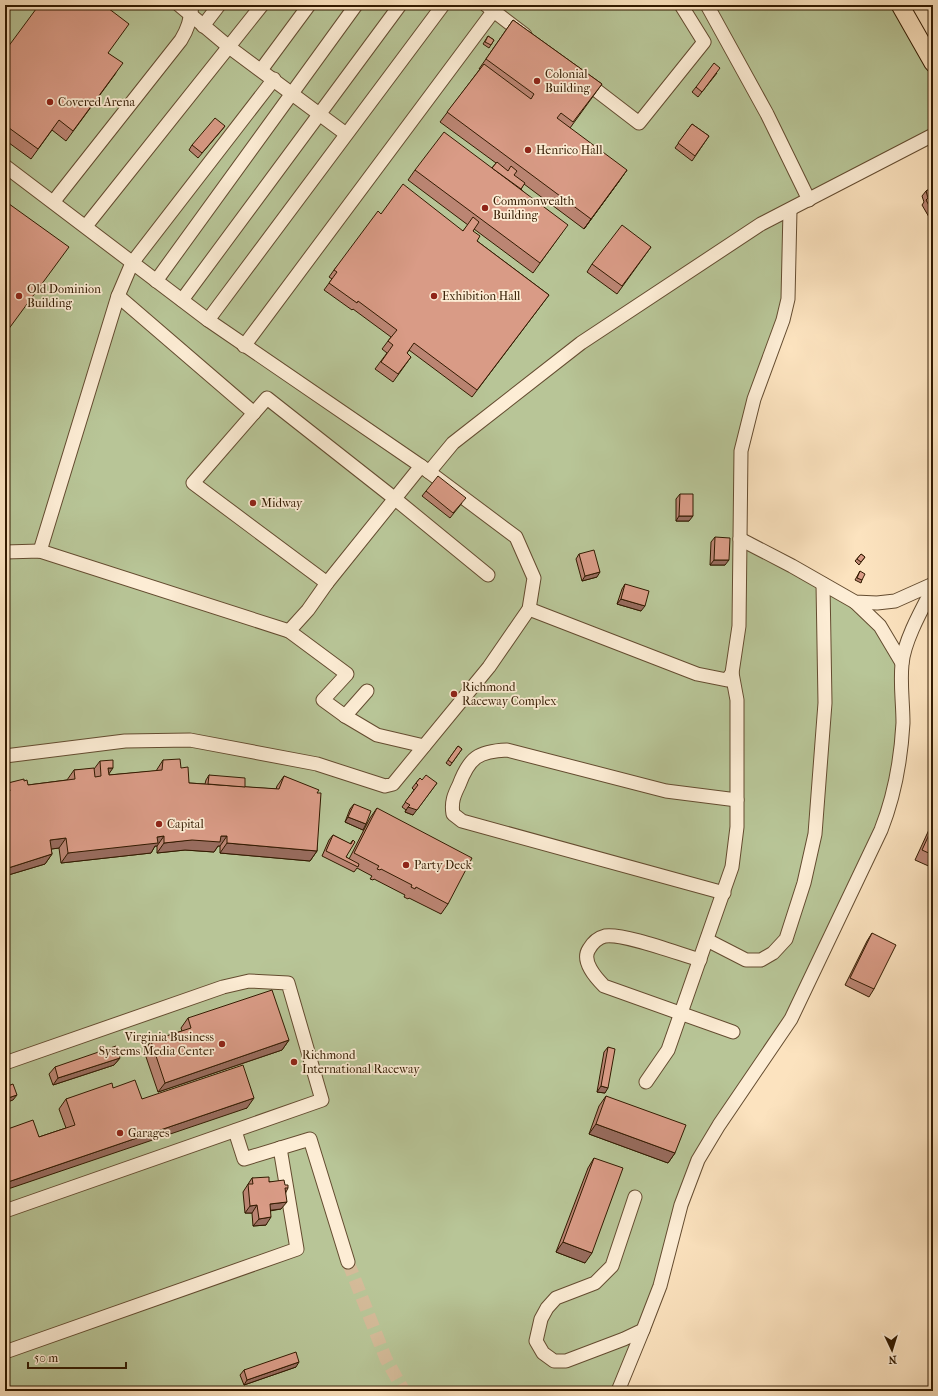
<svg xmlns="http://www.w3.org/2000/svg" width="938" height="1396" font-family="'IM FELL French Canon',serif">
<rect width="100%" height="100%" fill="#fce3bf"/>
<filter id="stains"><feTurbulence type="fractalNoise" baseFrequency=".005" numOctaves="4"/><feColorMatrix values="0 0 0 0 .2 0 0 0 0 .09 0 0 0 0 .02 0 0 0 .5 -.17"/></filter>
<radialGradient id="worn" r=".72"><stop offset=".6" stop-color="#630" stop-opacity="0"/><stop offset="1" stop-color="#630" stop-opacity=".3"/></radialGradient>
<path fill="#b8c597" stroke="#75704c" d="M 5,5 L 900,5 L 933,63 L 933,135 L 790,210 L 787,285 L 743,438 L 740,539 L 852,601 L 902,663 L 890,807 L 799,1000 L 720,1117 L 619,1391 L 5,1391 Z"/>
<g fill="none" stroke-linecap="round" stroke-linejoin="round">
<path stroke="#d4bb99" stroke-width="13" stroke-dasharray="13 6" stroke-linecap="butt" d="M 348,1262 L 386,1359 L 404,1391"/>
<defs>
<g id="minor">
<path d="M 179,5 L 229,47 L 346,134"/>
<path d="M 486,5 L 525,35"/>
<path d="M 707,5 L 767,114 L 809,200"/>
<path d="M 203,26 L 219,5"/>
<path d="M 261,70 L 309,5"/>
<path d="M 583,80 L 639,123 L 704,42 L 681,5"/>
<path d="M 5,166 L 208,320 L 421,466 L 516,537 L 534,578 L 529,609 L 489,667 L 393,784 L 385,786 L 317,764 L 190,740 L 125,741 L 5,756"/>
<path d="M 54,201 L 181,40 C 188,29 191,18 192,5"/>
<path d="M 86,226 L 262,5"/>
<path d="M 156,281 L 356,5"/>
<path d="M 118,296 L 254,413"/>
<path d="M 182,300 L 400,5"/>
<path d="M 208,320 L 443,5"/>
<path d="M 244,346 L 498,5"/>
<path d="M 429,472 L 453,443 L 581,343 L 761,224 L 933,135"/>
<path d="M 740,539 L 792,566 L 855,602 L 877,603 L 895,601 L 933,584"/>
<path d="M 40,551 L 118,296 L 132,263 L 274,79"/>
<path d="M 5,552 L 40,551 L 289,631"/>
<path d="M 327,583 L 421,466"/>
<path d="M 855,602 L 880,626 L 902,663"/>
<path d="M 529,609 L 697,674 L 727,680 L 732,673 L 739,626 L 741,451 L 754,399 L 783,320 L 788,299 L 790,210"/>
<path d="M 345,716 L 367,691"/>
<path d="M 424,746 L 377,735 L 345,716 L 323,700 L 347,674 L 289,631 L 308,610 L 327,583 L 193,483 L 267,398 L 394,498 L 488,575"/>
<path d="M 724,893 L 462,821 L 453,814 C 451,802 454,795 459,785 C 469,758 478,751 507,750 L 666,791 L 737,800"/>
<path d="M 707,940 L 746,960 L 761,960 L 773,953 L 786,939 L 804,883 L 815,834 L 825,703 L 823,584"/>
<path d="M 700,960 C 679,954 624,933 605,936 C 597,938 593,942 589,949 C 581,961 596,978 604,986 L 733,1032"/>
<path d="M 5,1063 L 223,987 L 249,981 L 288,983 L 322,1100 L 5,1211"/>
<path d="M 646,1082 L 668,1050 L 732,867 L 737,827 L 737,700 L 732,673"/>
<path d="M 235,1131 L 244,1159 L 310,1139 L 348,1262"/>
<path d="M 635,1197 L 612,1266 L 595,1283 L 556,1298 L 547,1308 L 541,1319 L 536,1341 L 543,1353 L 554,1361 L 566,1361 L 624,1339 L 643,1330 L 660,1286 L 681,1205 L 698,1160 L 719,1125 L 791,1019 L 881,830 C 894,797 901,759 903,723 C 903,703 900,684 902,664 C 904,641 922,609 933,588"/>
<path d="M 5,1352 L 297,1249 L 280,1148"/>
<path d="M 618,1391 L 643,1330"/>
</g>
<path id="major" d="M 900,5 L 933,63"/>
</defs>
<use href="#minor" stroke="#644c30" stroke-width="15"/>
<use href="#major" stroke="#321a00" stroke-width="19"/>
<use href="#minor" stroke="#fdedd5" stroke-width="13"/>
<use href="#major" stroke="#fce3bf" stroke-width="17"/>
</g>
<g fill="#bb8573" stroke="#321a00">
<path d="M 513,20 L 602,84 L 570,128 L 620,180 L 584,229 L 524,184 L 521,189 L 561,234 L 533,273 L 474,229 L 473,231 L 477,241 L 549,295 L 472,397 L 409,350 L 407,353 L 411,357 L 393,382 L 375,369 L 387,353 L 382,349 L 391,337 L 353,309 L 352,310 L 324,290 L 332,279 L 329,277 L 334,270 L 381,214 L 463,231 L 468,225 L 408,180 L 415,170 L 492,168 L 496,163 L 440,122 L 480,69 L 479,69 Z"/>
<path d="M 488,36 L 494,40 L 489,48 L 483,44 Z"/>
<path d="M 5,51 L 108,53 L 116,73 L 66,141 L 52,130 L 31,159 L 5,140 Z"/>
<path d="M 717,73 L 698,97 L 692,92 L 696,87 Z"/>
<path d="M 692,124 L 709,136 L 692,161 L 675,148 Z"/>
<path d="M 225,126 L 221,131 L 198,158 L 189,150 L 192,145 Z"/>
<path d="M 933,187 L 933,224 L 922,205 L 924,202 L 922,196 L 926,191 Z"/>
<path d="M 651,247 L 617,294 L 587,272 L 592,264 Z"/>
<path d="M 426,491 L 462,503 L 450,518 L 422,496 Z"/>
<path d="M 680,494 L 689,521 L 676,521 L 676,499 Z"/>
<path d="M 715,537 L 725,565 L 710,565 L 711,542 Z"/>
<path d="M 579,554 L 597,577 L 582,581 L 576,559 Z"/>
<path d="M 861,554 L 865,557 L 859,565 L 855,561 Z"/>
<path d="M 860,571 L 862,580 L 861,583 L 855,580 Z"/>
<path d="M 625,584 L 641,611 L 617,604 L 622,589 Z"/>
<path d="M 458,746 L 462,749 L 450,766 L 446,763 Z"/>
<path d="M 163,760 L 181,768 L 189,783 L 205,784 L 206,780 L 209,775 L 245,787 L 276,789 L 277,786 L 284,776 L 317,793 L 317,851 L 310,861 L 220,853 L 220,846 L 218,846 L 214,852 L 185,850 L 157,853 L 157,846 L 155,846 L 151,853 L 61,863 L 59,848 L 51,849 L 52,854 L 45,864 L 5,876 L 5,787 L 8,783 L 24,781 L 28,785 L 67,780 L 74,770 L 94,769 L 100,761 L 109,775 L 156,771 Z"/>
<path d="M 420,778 L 413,815 L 405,812 L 406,810 L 402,807 L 414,790 L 412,788 Z"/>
<path d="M 354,804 L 363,830 L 345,822 L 350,809 Z"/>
<path d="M 377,808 L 448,904 L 441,914 L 409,898 L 408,899 L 404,897 L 405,895 L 374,879 L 373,880 L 370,879 L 372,876 L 357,868 L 354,872 L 322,856 L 329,840 L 333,835 L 350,844 L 353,840 L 346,857 L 349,859 L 370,818 Z"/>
<path d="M 933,821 L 933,868 L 915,860 Z"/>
<path d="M 872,933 L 874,989 L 869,997 L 845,985 L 867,941 Z"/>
<path d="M 188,1018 L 289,1040 L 282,1050 L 158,1092 L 144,1051 L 151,1041 L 182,1031 L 181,1028 Z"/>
<path d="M 608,1047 L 605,1093 L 597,1092 L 604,1052 Z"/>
<path d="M 120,1058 L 114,1065 L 53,1085 L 49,1074 L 55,1067 Z"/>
<path d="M 113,1088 L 142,1099 L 247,1108 L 39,1137 L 66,1128 L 59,1109 L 66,1099 Z"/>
<path d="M 606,1096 L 675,1153 L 668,1163 L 589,1134 L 599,1106 Z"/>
<path d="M 594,1158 L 585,1263 L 556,1252 L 588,1168 Z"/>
<path d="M 252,1178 L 285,1185 L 288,1188 L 286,1192 L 281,1209 L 270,1211 L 266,1225 L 253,1226 L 252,1213 L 245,1213 L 243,1192 Z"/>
<path d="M 296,1367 L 244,1385 L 240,1375 L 244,1370 Z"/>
</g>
<g fill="#986c5e" stroke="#321a00">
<path d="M 627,170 L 620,180 L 584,229 L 591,219 Z"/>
<path d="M 679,516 L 693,516 L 689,521 L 676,521 Z"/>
<path d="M 714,560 L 729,560 L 725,565 L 710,565 Z"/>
<path d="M 600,572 L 597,577 L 582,581 L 585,576 Z"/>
<path d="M 621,599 L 645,606 L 641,611 L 617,604 Z"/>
<path d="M 108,768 L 113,768 L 106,778 Z"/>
<path d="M 437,783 L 413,815 L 405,812 L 408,807 Z"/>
<path d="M 348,817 L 366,824 L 363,830 L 345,822 Z"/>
<path d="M 164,836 L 157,846 L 155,846 L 151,853 L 61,863 L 68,853 L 157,837 Z"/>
<path d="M 221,836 L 227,836 L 220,846 L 218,846 L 214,852 L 185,850 L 157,853 L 164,843 Z"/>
<path d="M 66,838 L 59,848 L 44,850 L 50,840 Z"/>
<path d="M 227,843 L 317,851 L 310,861 L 220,853 Z"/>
<path d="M 52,854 L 45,864 L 5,876 L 5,869 Z"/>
<path d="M 289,1040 L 282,1050 L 158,1092 L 165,1083 Z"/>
<path d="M 120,1058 L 114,1065 L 53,1085 L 58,1078 Z"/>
<path d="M 601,1086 L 608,1088 L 605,1093 L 597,1092 Z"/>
<path d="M 17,1095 L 13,1100 L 5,1103 L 5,1099 Z"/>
<path d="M 254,1098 L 247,1108 L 5,1190 L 5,1183 Z"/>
<path d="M 596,1124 L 675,1153 L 668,1163 L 589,1134 Z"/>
<path d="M 287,1202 L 281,1209 L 264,1211 L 270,1204 Z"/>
<path d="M 257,1205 L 252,1213 L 245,1213 L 250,1206 Z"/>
<path d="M 271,1217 L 266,1225 L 253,1226 L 259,1219 Z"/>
<path d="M 563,1242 L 592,1253 L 585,1263 L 556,1252 Z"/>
<path d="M 299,1362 L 296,1367 L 244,1385 L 247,1380 Z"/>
</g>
<g fill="#d99b86" stroke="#321a00">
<path d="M 39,5 L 104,5 L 129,24 L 108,53 L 123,63 L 73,131 L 59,120 L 38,149 L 5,125 L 5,51 Z"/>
<path d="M 513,20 L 602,84 L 573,122 L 561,113 L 557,118 L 627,170 L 591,219 L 447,112 L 484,64 L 531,99 L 534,94 L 486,59 Z"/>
<path d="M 488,36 L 494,40 L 491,45 L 485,42 Z"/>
<path d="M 714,63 L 720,68 L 702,92 L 696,87 Z"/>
<path d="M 215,118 L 225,126 L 202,153 L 192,145 Z"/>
<path d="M 692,124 L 709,136 L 695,156 L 678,143 Z"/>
<path d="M 444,132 L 568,225 L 540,263 L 415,170 Z"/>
<path d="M 497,162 L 508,171 L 511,166 L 517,171 L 514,175 L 525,183 L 521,189 L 492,168 Z"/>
<path d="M 403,184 L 463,231 L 473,217 L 479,222 L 473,231 L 480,236 L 477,241 L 549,295 L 477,390 L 414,343 L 407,353 L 411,357 L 398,374 L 381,362 L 393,345 L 388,341 L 397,330 L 358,301 L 357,303 L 329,283 L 337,272 L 334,270 L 378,211 L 381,214 Z"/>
<path d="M 933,187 L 933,213 L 926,200 L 928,198 L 926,191 Z"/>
<path d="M 5,201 L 69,247 L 5,334 Z"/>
<path d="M 622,225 L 651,247 L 622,286 L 592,264 Z"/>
<path d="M 438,476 L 466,498 L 453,513 L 426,491 Z"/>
<path d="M 680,494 L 693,494 L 693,516 L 679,516 Z"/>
<path d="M 715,537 L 730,538 L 729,560 L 714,560 Z"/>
<path d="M 594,550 L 600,572 L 585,576 L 579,554 Z"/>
<path d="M 861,554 L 865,557 L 861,562 L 857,559 Z"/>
<path d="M 860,571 L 865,574 L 862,580 L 857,578 Z"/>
<path d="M 625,584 L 649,591 L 645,606 L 621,599 Z"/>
<path d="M 458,746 L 462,749 L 452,763 L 448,760 Z"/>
<path d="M 180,759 L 181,768 L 188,767 L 189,783 L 279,789 L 284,776 L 319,790 L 317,793 L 321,793 L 317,851 L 227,843 L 227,836 L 221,836 L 220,842 L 192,840 L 164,843 L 164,836 L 157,837 L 158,843 L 68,853 L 66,838 L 50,840 L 52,854 L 5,869 L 5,792 L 10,791 L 8,783 L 24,779 L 24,781 L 27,780 L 28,785 L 75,779 L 74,770 L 94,768 L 95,777 L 101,776 L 100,761 L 113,760 L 113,768 L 108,768 L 109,775 L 162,770 L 163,760 Z"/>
<path d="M 209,775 L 245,778 L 245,787 L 208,784 Z"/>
<path d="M 426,775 L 437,783 L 417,810 L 408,807 L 410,805 L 405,802 L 418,785 L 416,783 L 420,778 L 422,780 Z"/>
<path d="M 354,804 L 371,811 L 366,824 L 348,817 Z"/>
<path d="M 377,808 L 472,858 L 448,904 L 416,887 L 415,889 L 411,887 L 412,885 L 381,869 L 380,870 L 377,869 L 379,866 L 354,853 Z"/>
<path d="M 933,826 L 933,855 L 922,850 Z"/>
<path d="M 333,835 L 351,844 L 353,840 L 355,842 L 346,857 L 359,864 L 358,867 L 326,851 Z"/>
<path d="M 872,933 L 896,945 L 874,989 L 850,978 Z"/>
<path d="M 272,990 L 289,1040 L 165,1083 L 151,1041 L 191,1028 L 188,1018 Z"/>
<path d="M 116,1046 L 120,1058 L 58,1078 L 55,1067 Z"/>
<path d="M 608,1047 L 615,1049 L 608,1088 L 601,1086 Z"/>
<path d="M 243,1065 L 254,1098 L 5,1183 L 5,1130 L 33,1120 L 39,1137 L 75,1125 L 66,1099 L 112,1083 L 113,1088 L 135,1080 L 142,1099 Z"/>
<path d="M 13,1084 L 17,1095 L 5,1099 L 5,1087 Z"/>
<path d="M 606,1096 L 686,1125 L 675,1153 L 596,1124 Z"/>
<path d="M 594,1158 L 623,1168 L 592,1253 L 563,1242 Z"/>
<path d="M 269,1177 L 269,1182 L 284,1180 L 285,1185 L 288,1185 L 288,1188 L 285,1188 L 287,1202 L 270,1204 L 271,1217 L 259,1219 L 257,1205 L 250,1206 L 248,1184 L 253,1184 L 252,1178 Z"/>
<path d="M 296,1352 L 299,1362 L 247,1380 L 244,1370 Z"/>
</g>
<g fill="#8f2418" stroke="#fdedd5" stroke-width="1.5">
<circle cx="537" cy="81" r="4"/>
<circle cx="50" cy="102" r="4"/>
<circle cx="528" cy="150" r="4"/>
<circle cx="485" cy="208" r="4"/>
<circle cx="19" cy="296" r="4"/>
<circle cx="434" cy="296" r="4"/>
<circle cx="253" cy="503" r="4"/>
<circle cx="454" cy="694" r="4"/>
<circle cx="159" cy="824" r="4"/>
<circle cx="406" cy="865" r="4"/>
<circle cx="222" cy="1044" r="4"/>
<circle cx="294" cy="1062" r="4"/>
<circle cx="120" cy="1133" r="4"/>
</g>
<g text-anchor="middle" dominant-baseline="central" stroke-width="3.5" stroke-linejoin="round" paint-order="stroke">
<g font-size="12" fill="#321a00" stroke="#fdedd5" text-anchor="start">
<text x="545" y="74">Colonial<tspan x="545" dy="14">Building</tspan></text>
<text x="58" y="102">Covered Arena</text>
<text x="536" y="150">Henrico Hall</text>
<text x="493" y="201">Commonwealth<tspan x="493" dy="14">Building</tspan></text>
<text x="27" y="289">Old Dominion<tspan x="27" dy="14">Building</tspan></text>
<text x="442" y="296">Exhibition Hall</text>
<text x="261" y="503">Midway</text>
<text x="462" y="687">Richmond<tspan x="462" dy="14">Raceway Complex</tspan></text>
<text x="167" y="824">Capital</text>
<text x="414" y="865">Party Deck</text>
<text x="214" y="1037" text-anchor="end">Virginia Business<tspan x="214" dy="14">Systems Media Center</tspan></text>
<text x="302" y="1055">Richmond<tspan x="302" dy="14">International Raceway</tspan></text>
<text x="128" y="1133">Garages</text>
</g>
</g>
<rect width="938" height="1396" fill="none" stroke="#fce3bf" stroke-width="20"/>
<rect x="6" y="6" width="926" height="1384" fill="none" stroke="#321a00" stroke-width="2"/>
<rect x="10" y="10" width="918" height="1376" fill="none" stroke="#321a00"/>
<g transform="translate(892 1350) rotate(176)" stroke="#fdedd5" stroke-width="3" paint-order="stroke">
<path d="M0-3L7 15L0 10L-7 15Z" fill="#321a00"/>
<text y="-6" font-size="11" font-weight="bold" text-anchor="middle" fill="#321a00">N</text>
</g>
<path d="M28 1362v6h98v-6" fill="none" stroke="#321a00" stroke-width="2"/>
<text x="34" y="1362" font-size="12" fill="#321a00" stroke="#fdedd5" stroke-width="3" paint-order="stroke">50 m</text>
<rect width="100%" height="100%" filter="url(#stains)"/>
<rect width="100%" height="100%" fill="url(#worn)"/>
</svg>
